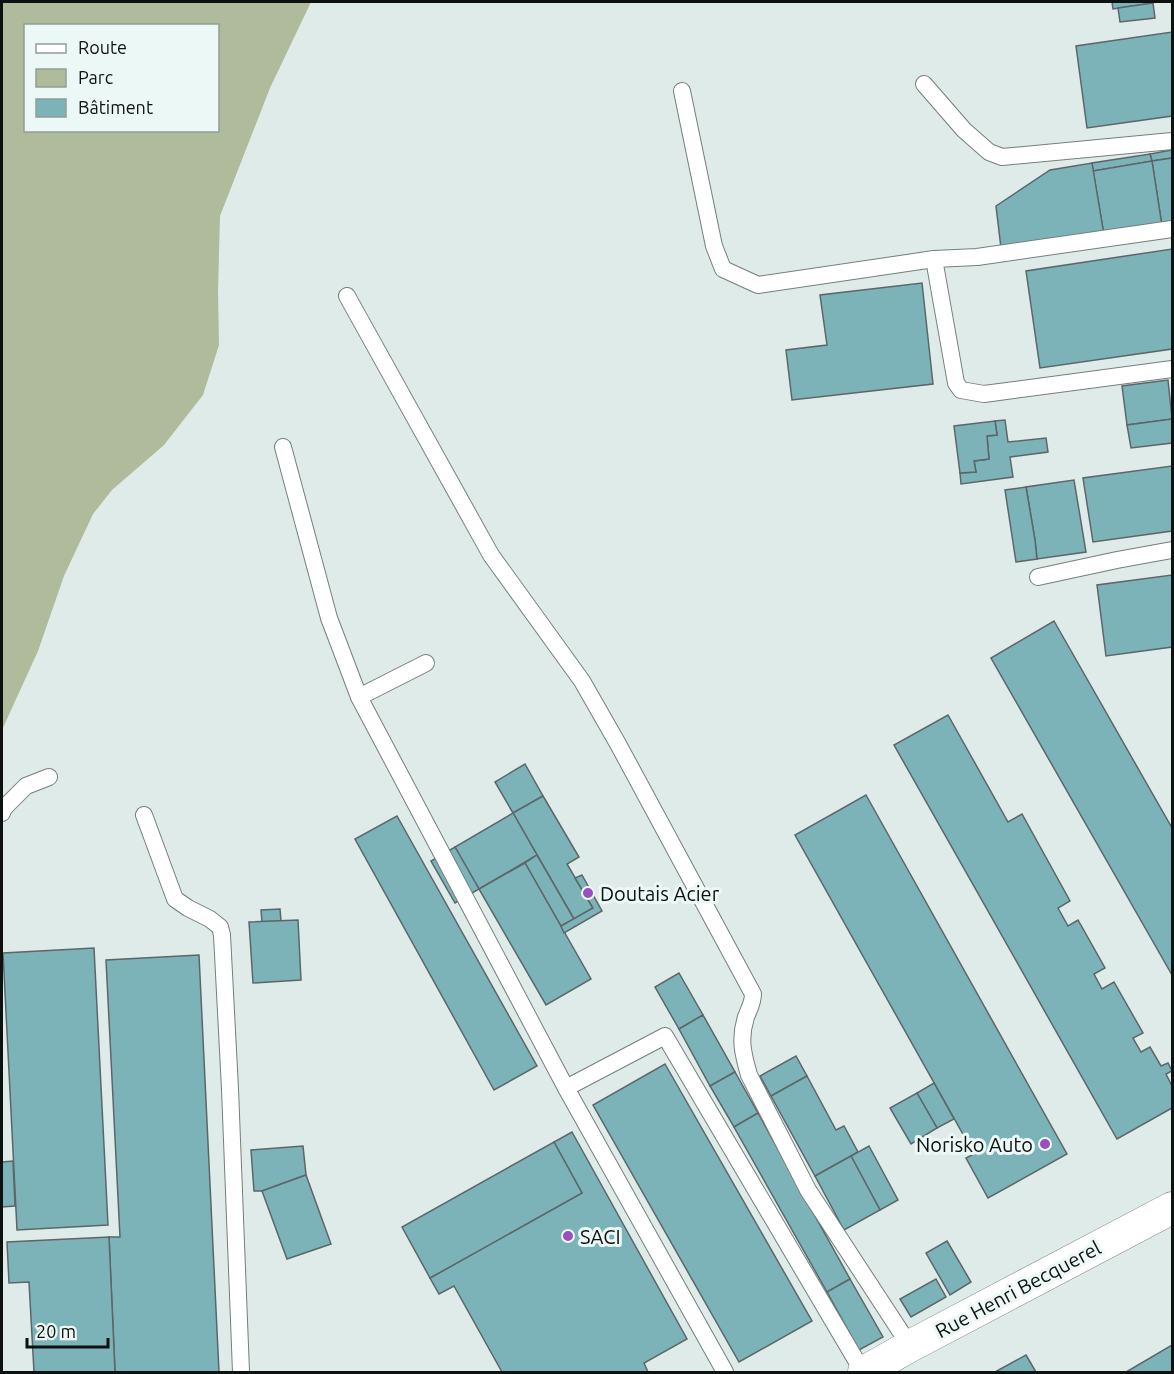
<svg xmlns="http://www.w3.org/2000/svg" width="1174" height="1374" font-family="Ubuntu,sans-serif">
<rect width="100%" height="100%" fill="#dfebe8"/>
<path fill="#b0bb9b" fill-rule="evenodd" d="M 2,2 L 311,2 L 270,88 L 220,216 L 218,292 L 219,345 L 203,395 L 164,445 L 112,490 L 93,514 L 64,576 L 38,651 L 2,730 ZM 26,26 L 218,26 L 218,130 L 26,130 Z"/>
<g fill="#7cb3b9" stroke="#5c6668" stroke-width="1.5">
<path d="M 1112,2 L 1153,2 L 1153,3 L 1113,9 Z"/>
<path d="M 1153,3 L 1155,18 L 1120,22 L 1118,8 Z"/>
<path d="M 1172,32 L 1172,116 L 1087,128 L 1076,46 Z"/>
<path d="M 1172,150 L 1172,158 L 1152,161 L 1150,154 Z"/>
<path d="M 1150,154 L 1152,161 L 1093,171 L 1092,163 Z"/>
<path d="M 1172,158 L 1172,224 L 1162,226 L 1152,161 Z"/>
<path d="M 1152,161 L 1162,226 L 1104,235 L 1093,171 Z"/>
<path d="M 1092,163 L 1104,235 L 1001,248 L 996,206 L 1050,170 Z"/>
<path d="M 1172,249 L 1172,349 L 1040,368 L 1026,271 Z"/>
<path d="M 922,283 L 933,384 L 792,400 L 786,350 L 827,345 L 820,295 Z"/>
<path d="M 1168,380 L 1172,419 L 1127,425 L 1122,386 Z"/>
<path d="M 1172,419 L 1172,443 L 1131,448 L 1127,425 Z"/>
<path d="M 1005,420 L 1008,442 L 1046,438 L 1048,452 L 1010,457 L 1013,477 L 961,484 L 960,473 L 976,472 L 974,461 L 989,459 L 987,436 L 997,435 L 995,421 Z"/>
<path d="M 995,421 L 997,435 L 987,436 L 989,459 L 974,461 L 976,472 L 960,473 L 954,426 Z"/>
<path d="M 1172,466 L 1172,531 L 1093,542 L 1083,478 Z"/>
<path d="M 1074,480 L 1086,552 L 1037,559 L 1035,540 L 1026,487 Z"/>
<path d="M 1026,487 L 1035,540 L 1037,559 L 1016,562 L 1005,490 Z"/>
<path d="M 1172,575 L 1172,647 L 1106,656 L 1097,585 Z"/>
<path d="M 1054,621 L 1172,828 L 1172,975 L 991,658 Z"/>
<path d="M 948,715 L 1008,822 L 1022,814 L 1070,901 L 1058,908 L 1068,926 L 1078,920 L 1105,968 L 1094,974 L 1102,989 L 1114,982 L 1143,1033 L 1133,1038 L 1141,1052 L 1150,1047 L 1161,1066 L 1168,1063 L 1172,1071 L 1166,1074 L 1172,1086 L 1172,1108 L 1117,1139 L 894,745 Z"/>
<path d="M 525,764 L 543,796 L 513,813 L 495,782 Z"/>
<path d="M 866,795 L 1067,1154 L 988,1198 L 966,1158 L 974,1154 L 795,835 Z"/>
<path d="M 543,796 L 579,857 L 567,864 L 593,908 L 574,919 L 513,813 Z"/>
<path d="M 513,813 L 537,855 L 479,889 L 455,847 Z"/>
<path d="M 397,816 L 537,1066 L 494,1090 L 355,839 Z"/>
<path d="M 455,847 L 479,889 L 455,903 L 431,861 Z"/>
<path d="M 537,855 L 574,919 L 561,926 L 525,863 Z"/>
<path d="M 525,863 L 591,979 L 546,1005 L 479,889 Z"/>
<path d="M 582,875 L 602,911 L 564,933 L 561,926 L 593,908 L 575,878 Z"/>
<path d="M 280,909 L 281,921 L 262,922 L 261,910 Z"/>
<path d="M 298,920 L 301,980 L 253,983 L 249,922 Z"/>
<path d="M 94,948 L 108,1225 L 17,1230 L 3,953 Z"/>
<path d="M 199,955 L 219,1372 L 115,1372 L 109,1237 L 120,1237 L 106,960 Z"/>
<path d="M 679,973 L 703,1015 L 679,1029 L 655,987 Z"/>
<path d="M 703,1015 L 735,1072 L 710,1086 L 679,1029 Z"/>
<path d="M 796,1056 L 807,1076 L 771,1096 L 760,1076 Z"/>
<path d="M 665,1064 L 812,1321 L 739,1362 L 593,1105 Z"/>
<path d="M 735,1072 L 758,1113 L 734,1127 L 710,1086 Z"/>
<path d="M 807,1076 L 836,1130 L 844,1126 L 858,1152 L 815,1176 L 771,1096 Z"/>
<path d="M 934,1083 L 954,1119 L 937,1128 L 917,1093 Z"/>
<path d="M 917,1093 L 937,1128 L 911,1144 L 890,1108 Z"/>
<path d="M 758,1113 L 850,1279 L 827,1292 L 734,1127 Z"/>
<path d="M 572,1132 L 687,1339 L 644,1363 L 648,1372 L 502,1372 L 454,1286 L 439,1294 L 430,1278 L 582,1193 L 554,1142 Z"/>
<path d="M 554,1142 L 582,1193 L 430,1278 L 402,1227 Z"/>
<path d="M 303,1146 L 306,1175 L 262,1191 L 254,1191 L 251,1150 Z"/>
<path d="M 869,1146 L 898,1200 L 880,1210 L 851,1156 Z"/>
<path d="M 851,1156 L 880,1210 L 844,1230 L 815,1176 Z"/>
<path d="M 13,1161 L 15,1206 L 2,1207 L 2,1162 Z"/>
<path d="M 306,1175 L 331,1244 L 287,1259 L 262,1191 Z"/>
<path d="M 109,1237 L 115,1372 L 34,1372 L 29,1282 L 9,1283 L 7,1242 Z"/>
<path d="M 947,1241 L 971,1282 L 950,1295 L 926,1253 Z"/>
<path d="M 850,1279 L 883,1337 L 859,1350 L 827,1292 Z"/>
<path d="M 936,1279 L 946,1297 L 911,1317 L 900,1299 Z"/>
<path d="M 1172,1345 L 1172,1372 L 1126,1372 Z"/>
<path d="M 1026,1355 L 1036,1372 L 995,1372 Z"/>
</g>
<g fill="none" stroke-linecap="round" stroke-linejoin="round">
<defs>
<g id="service">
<path d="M 924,84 L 964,130 L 989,152 L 1002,157 L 1172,141"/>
<path d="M 682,91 L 714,246 L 723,269 L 758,285 L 934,259 L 977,257 L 1172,229"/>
<path d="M 934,259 L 956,383 L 961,390 L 984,394 L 1172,369"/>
<path d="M 347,296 L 491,555 L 582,681 L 618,744 L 753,994 C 753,1003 749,1009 746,1017 C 739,1039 743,1054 749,1075 L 808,1190 L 910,1346"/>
<path d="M 283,447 L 329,618 L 359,697 L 566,1088"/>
<path d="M 1038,577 L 1117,560 L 1172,550"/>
<path d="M 359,697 L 426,663"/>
<path d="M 2,813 L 4,808 L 26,786 L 49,777"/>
<path d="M 144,815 L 175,899 L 188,908 L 210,919 L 220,927 L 222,935 L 230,1089 L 241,1372"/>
<path d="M 725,1372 L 566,1088 L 665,1036 L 863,1372"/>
</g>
<path id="minor" d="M 864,1372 L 910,1346 L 1172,1208"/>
</defs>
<use href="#service" stroke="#747f7c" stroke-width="18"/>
<use href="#minor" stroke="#747f7c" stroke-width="33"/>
<use href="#service" stroke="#fff" stroke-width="16"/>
<use href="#minor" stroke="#fff" stroke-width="32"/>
</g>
<g fill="#9a4ec0" stroke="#ecf8f5" stroke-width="2">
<circle cx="588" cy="893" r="6"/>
<circle cx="1045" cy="1144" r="6"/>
<circle cx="568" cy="1236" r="6"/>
</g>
<g text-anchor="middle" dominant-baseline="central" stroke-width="6" stroke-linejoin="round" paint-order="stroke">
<g font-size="20" fill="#0d1110" stroke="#ecf8f5" text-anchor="start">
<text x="600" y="893">Doutais Acier</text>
<text x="1033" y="1144" text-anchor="end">Norisko Auto</text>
<text x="580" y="1236">SACI</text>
</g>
<g font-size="20" fill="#0d1110" stroke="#ecf8f5">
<text transform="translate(1018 1289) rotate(-28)">Rue Henri Becquerel</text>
</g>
</g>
<rect width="1174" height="1374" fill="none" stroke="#0d1110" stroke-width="6"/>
<rect x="24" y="24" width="195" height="108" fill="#ecf8f5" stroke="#939c99" stroke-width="1.5"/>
<rect x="36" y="44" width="30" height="9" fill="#ffffff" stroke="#939c99" stroke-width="1.5"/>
<text x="78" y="54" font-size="18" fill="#0d1110">Route</text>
<rect x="36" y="69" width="30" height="18" fill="#b0bb9b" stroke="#939c99" stroke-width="1.5"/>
<text x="78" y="84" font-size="18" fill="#0d1110">Parc</text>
<rect x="36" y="99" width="30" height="18" fill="#7cb3b9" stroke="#939c99" stroke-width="1.5"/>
<text x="78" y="114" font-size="18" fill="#0d1110">Bâtiment</text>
<path d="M27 1338v9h81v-9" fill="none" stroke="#0d1110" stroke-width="3"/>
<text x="36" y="1338" font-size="18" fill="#0d1110" stroke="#ecf8f5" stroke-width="4.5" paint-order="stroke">20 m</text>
</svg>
